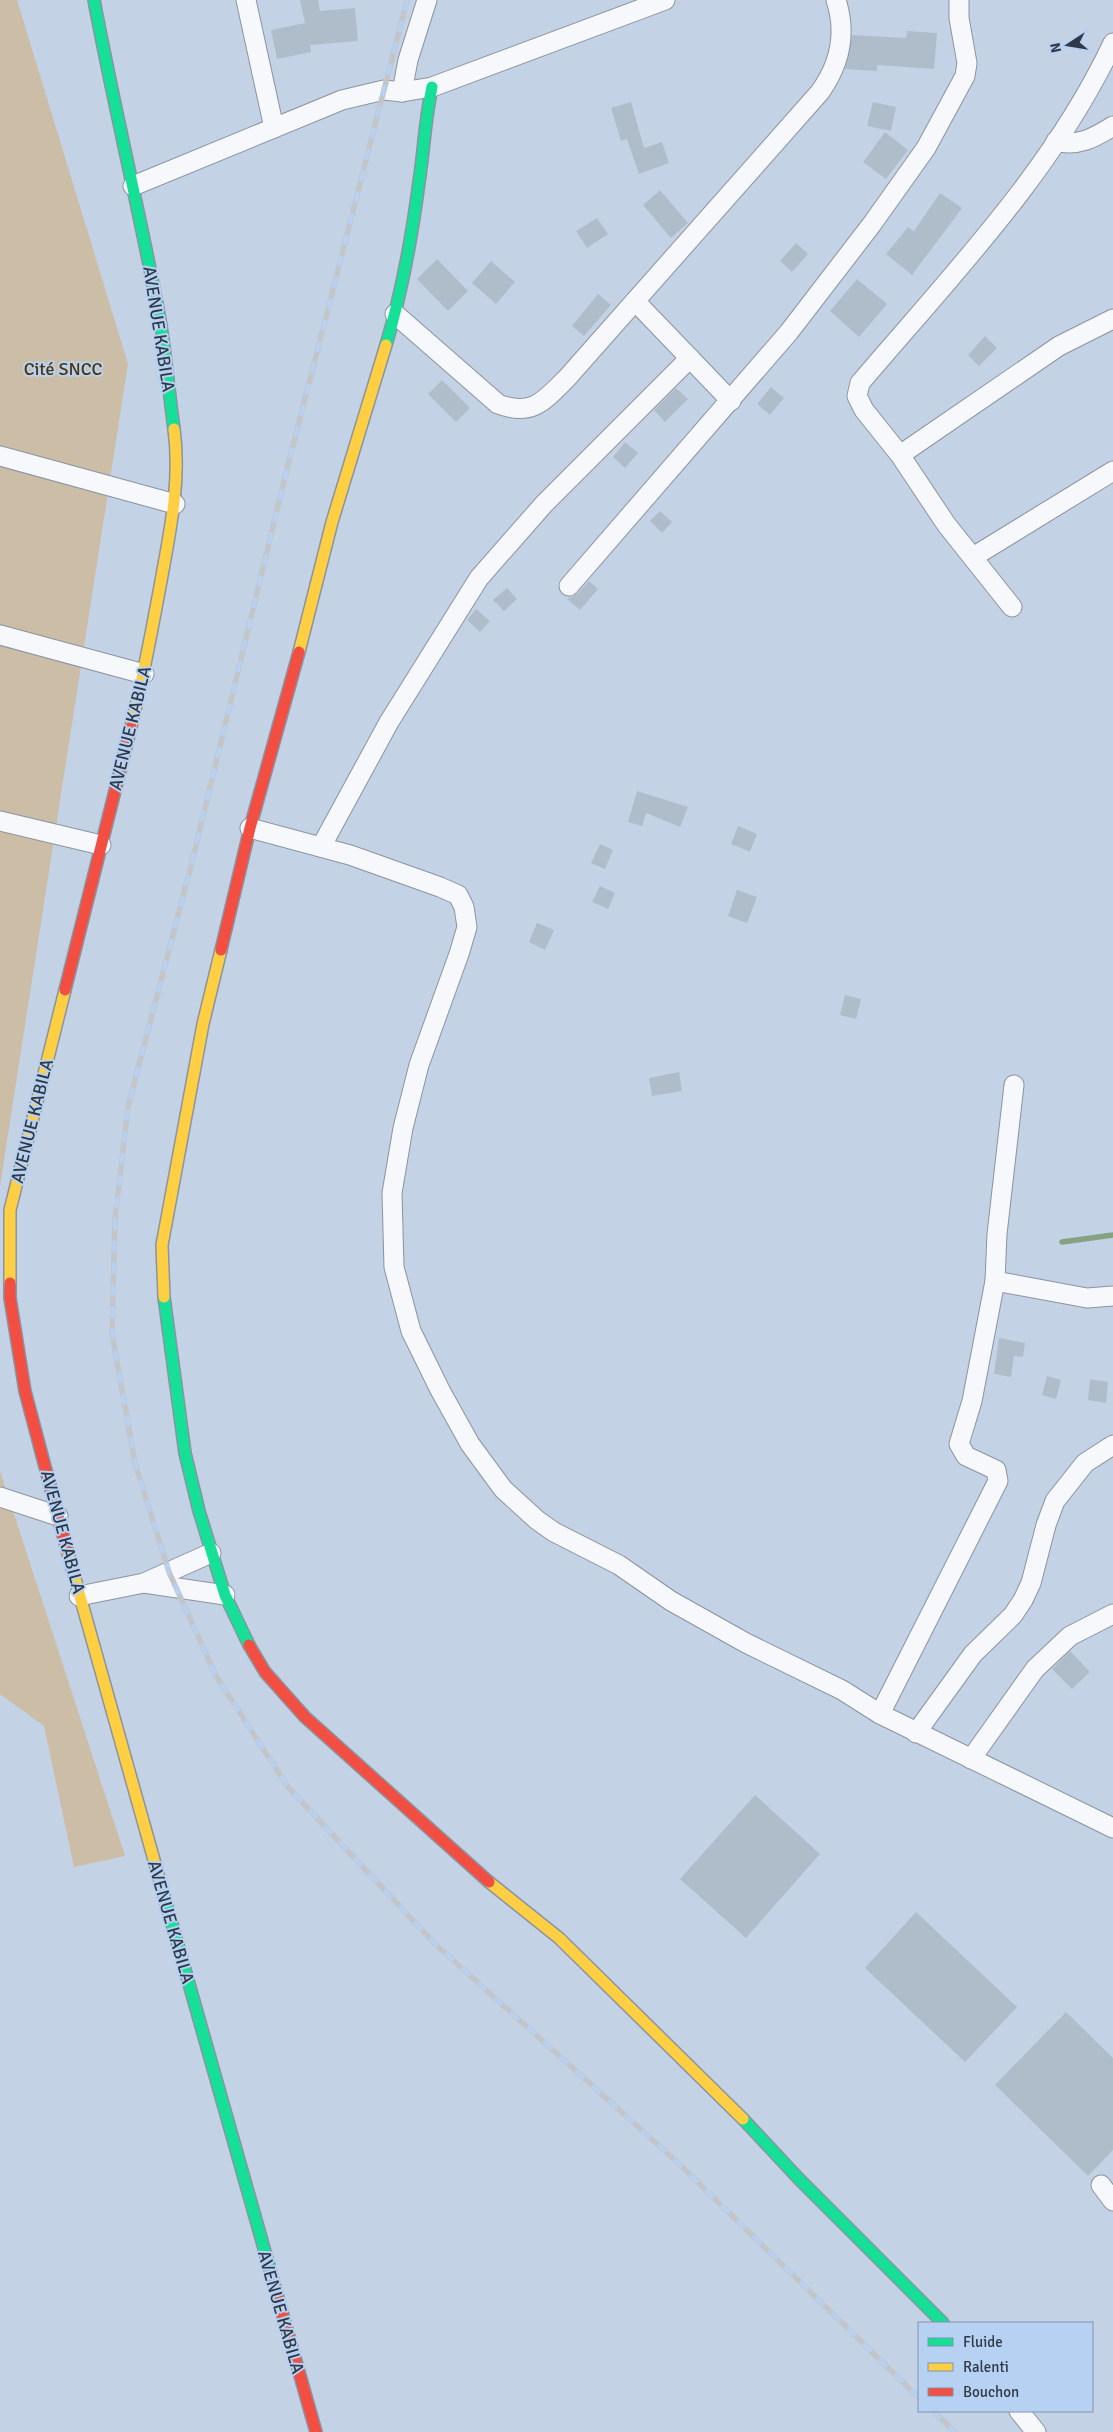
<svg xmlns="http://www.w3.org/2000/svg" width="1113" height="2432" font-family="Signika,sans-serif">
<rect width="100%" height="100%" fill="#c4d2e5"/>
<g fill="#ccbda7">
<path d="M 0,0 L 17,0 L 128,364 L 0,1186 Z"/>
<path d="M 0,1471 L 125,1856 L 74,1867 L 44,1726 L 0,1694 Z"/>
</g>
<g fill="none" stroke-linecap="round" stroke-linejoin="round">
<path stroke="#86a282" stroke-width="5.5" d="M 1062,1242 L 1113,1235"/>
</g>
<g fill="#afbdcb">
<path d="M 300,0 L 318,0 L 320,11 L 355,8 L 358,41 L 310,45 L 311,52 L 277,59 L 271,30 L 305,23 Z"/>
<path d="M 907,31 L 937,33 L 934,69 L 877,65 L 877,71 L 845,69 L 852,35 L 906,38 Z"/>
<path d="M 631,102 L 644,148 L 662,142 L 669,163 L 639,174 L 627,139 L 621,141 L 611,108 Z"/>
<path d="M 873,102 L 896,107 L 891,131 L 867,126 Z"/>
<path d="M 885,132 L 908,150 L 886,179 L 863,162 Z"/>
<path d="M 660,190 L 688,223 L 671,238 L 643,205 Z"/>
<path d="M 940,193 L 962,208 L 912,275 L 886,254 L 908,227 L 914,231 Z"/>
<path d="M 597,218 L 608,234 L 587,248 L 576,231 Z"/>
<path d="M 796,243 L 808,254 L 792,272 L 780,261 Z"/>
<path d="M 437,259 L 468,291 L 448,311 L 417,279 Z"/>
<path d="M 491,261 L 515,282 L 496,304 L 472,283 Z"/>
<path d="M 857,279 L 887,304 L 859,337 L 830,311 Z"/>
<path d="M 598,294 L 611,305 L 584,336 L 572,326 Z"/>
<path d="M 985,336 L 997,348 L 979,366 L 968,355 Z"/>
<path d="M 442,380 L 470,408 L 456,422 L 428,394 Z"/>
<path d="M 771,387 L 784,398 L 770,415 L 757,404 Z"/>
<path d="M 676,388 L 688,399 L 665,422 L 654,410 Z"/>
<path d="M 625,442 L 638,453 L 625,468 L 613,457 Z"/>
<path d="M 660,511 L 672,522 L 662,533 L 650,521 Z"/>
<path d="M 589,581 L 598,589 L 580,610 L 567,599 L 577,594 Z"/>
<path d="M 507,588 L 517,599 L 504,611 L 493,600 Z"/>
<path d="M 476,609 L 490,621 L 480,632 L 467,620 Z"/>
<path d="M 637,791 L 688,807 L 680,827 L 646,813 L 642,826 L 628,822 Z"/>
<path d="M 738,826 L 757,834 L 750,852 L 731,844 Z"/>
<path d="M 600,844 L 613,850 L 605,869 L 591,863 Z"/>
<path d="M 600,886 L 615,893 L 608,909 L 592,902 Z"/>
<path d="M 737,890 L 757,897 L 747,923 L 728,916 Z"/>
<path d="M 537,923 L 554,930 L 545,950 L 529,942 Z"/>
<path d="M 845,995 L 861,999 L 856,1019 L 840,1015 Z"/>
<path d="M 679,1072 L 682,1091 L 652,1096 L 649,1078 Z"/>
<path d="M 999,1338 L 1025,1343 L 1023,1357 L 1014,1356 L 1011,1377 L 994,1374 Z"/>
<path d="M 1047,1376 L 1061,1380 L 1056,1399 L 1042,1395 Z"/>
<path d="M 1090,1379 L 1108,1382 L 1106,1403 L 1088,1400 Z"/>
<path d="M 1070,1651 L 1090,1672 L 1072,1689 L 1052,1669 Z"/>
<path d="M 755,1795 L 820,1854 L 746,1938 L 680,1879 Z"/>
<path d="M 916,1912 L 1017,2007 L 965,2062 L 865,1968 Z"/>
<path d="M 1066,2012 L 1113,2058 L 1113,2150 L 1088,2176 L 995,2085 Z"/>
</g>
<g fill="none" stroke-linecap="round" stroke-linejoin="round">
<defs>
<g id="street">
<path d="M 246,0 L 274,128"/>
<path d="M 402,92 L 408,60 L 427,0"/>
<path d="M 1056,141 C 1078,147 1094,138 1113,126"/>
<path d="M 133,186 L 342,100 L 384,90 L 402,92 L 432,87 L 665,0"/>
<path d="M 635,301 L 731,401"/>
<path d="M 395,314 L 498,404 C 532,417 544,401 567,378 L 820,92 C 840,64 847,34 836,0"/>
<path d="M 900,455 L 1059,346 L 1113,319"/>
<path d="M 0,456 L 175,504"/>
<path d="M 973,557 L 1113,471"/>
<path d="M 569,586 L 789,332 L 872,224 L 926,148 L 965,76 L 967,63 L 959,18 L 959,0"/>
<path d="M 1012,607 L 946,524 L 900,455 L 864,410 L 857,396 L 860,383 C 950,277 1053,171 1113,43"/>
<path d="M 0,635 L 144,674"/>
<path d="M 0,821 L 101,845"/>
<path d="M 250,828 L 350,855 L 440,887 L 458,895 L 464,907 L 467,927 L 459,954 L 419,1065 L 403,1128 L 392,1193 L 394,1267 L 411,1331 L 440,1390 L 470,1444 L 503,1489 L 537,1520 L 554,1532 L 619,1565 L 671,1601 L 746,1643 L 842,1690 L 880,1714 L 1113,1828"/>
<path d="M 321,847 L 389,722 L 479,578 L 544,504 L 690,358"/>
<path d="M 995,1281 L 1087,1298 L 1113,1296"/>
<path d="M 0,1497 L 58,1516"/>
<path d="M 144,1583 L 225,1595"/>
<path d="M 79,1596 L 144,1583 L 211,1553"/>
<path d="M 880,1714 L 998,1481 L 996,1470 L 966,1456 L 959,1444 L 972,1401 L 995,1281 L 997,1234 L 1014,1085"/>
<path d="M 916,1733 L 973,1654 L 1013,1615 L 1023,1600 L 1031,1583 L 1046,1525 L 1055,1501 L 1085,1463 L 1113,1445"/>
<path d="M 971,1759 L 1035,1669 L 1070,1636 L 1113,1614"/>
<path d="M 1101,2185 L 1113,2201"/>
<path d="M 1019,2411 L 1036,2432"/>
</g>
<g id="fast">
<path d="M 94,0 C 114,107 140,213 160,320 C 166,356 169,393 174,429"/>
<path d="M 386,345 C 402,292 412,236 419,182 C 424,150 425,119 432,87"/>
<path d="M 164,1297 L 185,1453 L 199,1511 L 225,1595 L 249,1645"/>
<path d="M 161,1885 L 271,2273"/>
<path d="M 743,2119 L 799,2179 L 943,2323"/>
</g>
<g id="slow">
<path d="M 299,652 L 332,522 L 386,345"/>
<path d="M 131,727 C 143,679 152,630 161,581 C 170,531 181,481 174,429"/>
<path d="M 10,1283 L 10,1210 L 65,990"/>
<path d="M 164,1297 L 162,1245 L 203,1024 L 221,950"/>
<path d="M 67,1550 L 161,1885"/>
<path d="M 489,1882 L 559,1938 L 743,2119"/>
</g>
<g id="jam">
<path d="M 221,950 L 250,828 L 299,652"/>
<path d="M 65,990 L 131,727"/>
<path d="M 10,1283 L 10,1298 L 25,1391 L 67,1550"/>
<path d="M 249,1645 L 265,1672 L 305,1717 L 489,1882"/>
<path d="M 271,2273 L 316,2432"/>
</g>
</defs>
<use href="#street" stroke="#8a94a2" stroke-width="21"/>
<use href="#fast" stroke="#8a94a2" stroke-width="14"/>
<use href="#slow" stroke="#8a94a2" stroke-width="14"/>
<use href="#jam" stroke="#8a94a2" stroke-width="14"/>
<use href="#street" stroke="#f6f8fb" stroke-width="19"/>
<use href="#fast" stroke="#16e098" stroke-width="11"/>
<use href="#slow" stroke="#ffcf43" stroke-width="11"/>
<use href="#jam" stroke="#f24e42" stroke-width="11"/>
<defs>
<g id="rail">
<path d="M 407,0 L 284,481 L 192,862 L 128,1107 L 115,1219 L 112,1333 L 135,1463 L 169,1572 L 216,1676 L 288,1787 L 435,1944 L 676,2161 L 919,2398"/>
<path d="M 933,2411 L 955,2432"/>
</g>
</defs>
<use href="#rail" stroke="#c2c6cb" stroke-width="5.5"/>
<use href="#rail" stroke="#b7d1f2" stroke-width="4" stroke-dasharray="11" stroke-linecap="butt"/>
</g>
<g text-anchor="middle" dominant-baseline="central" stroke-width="4" stroke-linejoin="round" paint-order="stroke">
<g font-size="18" fill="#2f3947" stroke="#b7d1f2">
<text transform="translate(159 329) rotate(81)">AVENUE KABILA</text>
<text transform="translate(130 728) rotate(-76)">AVENUE KABILA</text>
<text transform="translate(32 1121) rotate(-76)">AVENUE KABILA</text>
<text transform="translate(63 1532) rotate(75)">AVENUE KABILA</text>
<text transform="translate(171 1922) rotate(74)">AVENUE KABILA</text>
<text transform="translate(281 2312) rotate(74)">AVENUE KABILA</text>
</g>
<g font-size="18" fill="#4f3405" stroke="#b7d1f2">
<text x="63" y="369">Cité SNCC</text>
</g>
</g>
<rect x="918" y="2322" width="175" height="90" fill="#b7d1f2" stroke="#8194ae"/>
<rect x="928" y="2338" width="25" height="8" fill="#16e098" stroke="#8194ae"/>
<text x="963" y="2347" font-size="15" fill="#2f3947">Fluide</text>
<rect x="928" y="2363" width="25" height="8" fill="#ffcf43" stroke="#8194ae"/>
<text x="963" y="2372" font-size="15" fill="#2f3947">Ralenti</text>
<rect x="928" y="2388" width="25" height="8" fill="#f24e42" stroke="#8194ae"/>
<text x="963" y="2397" font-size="15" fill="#2f3947">Bouchon</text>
<g transform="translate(1068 45) rotate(258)" stroke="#b7d1f2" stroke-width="4" paint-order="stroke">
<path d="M0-4L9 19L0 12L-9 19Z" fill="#2f3947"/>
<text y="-8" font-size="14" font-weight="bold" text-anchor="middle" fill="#2f3947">N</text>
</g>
</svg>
